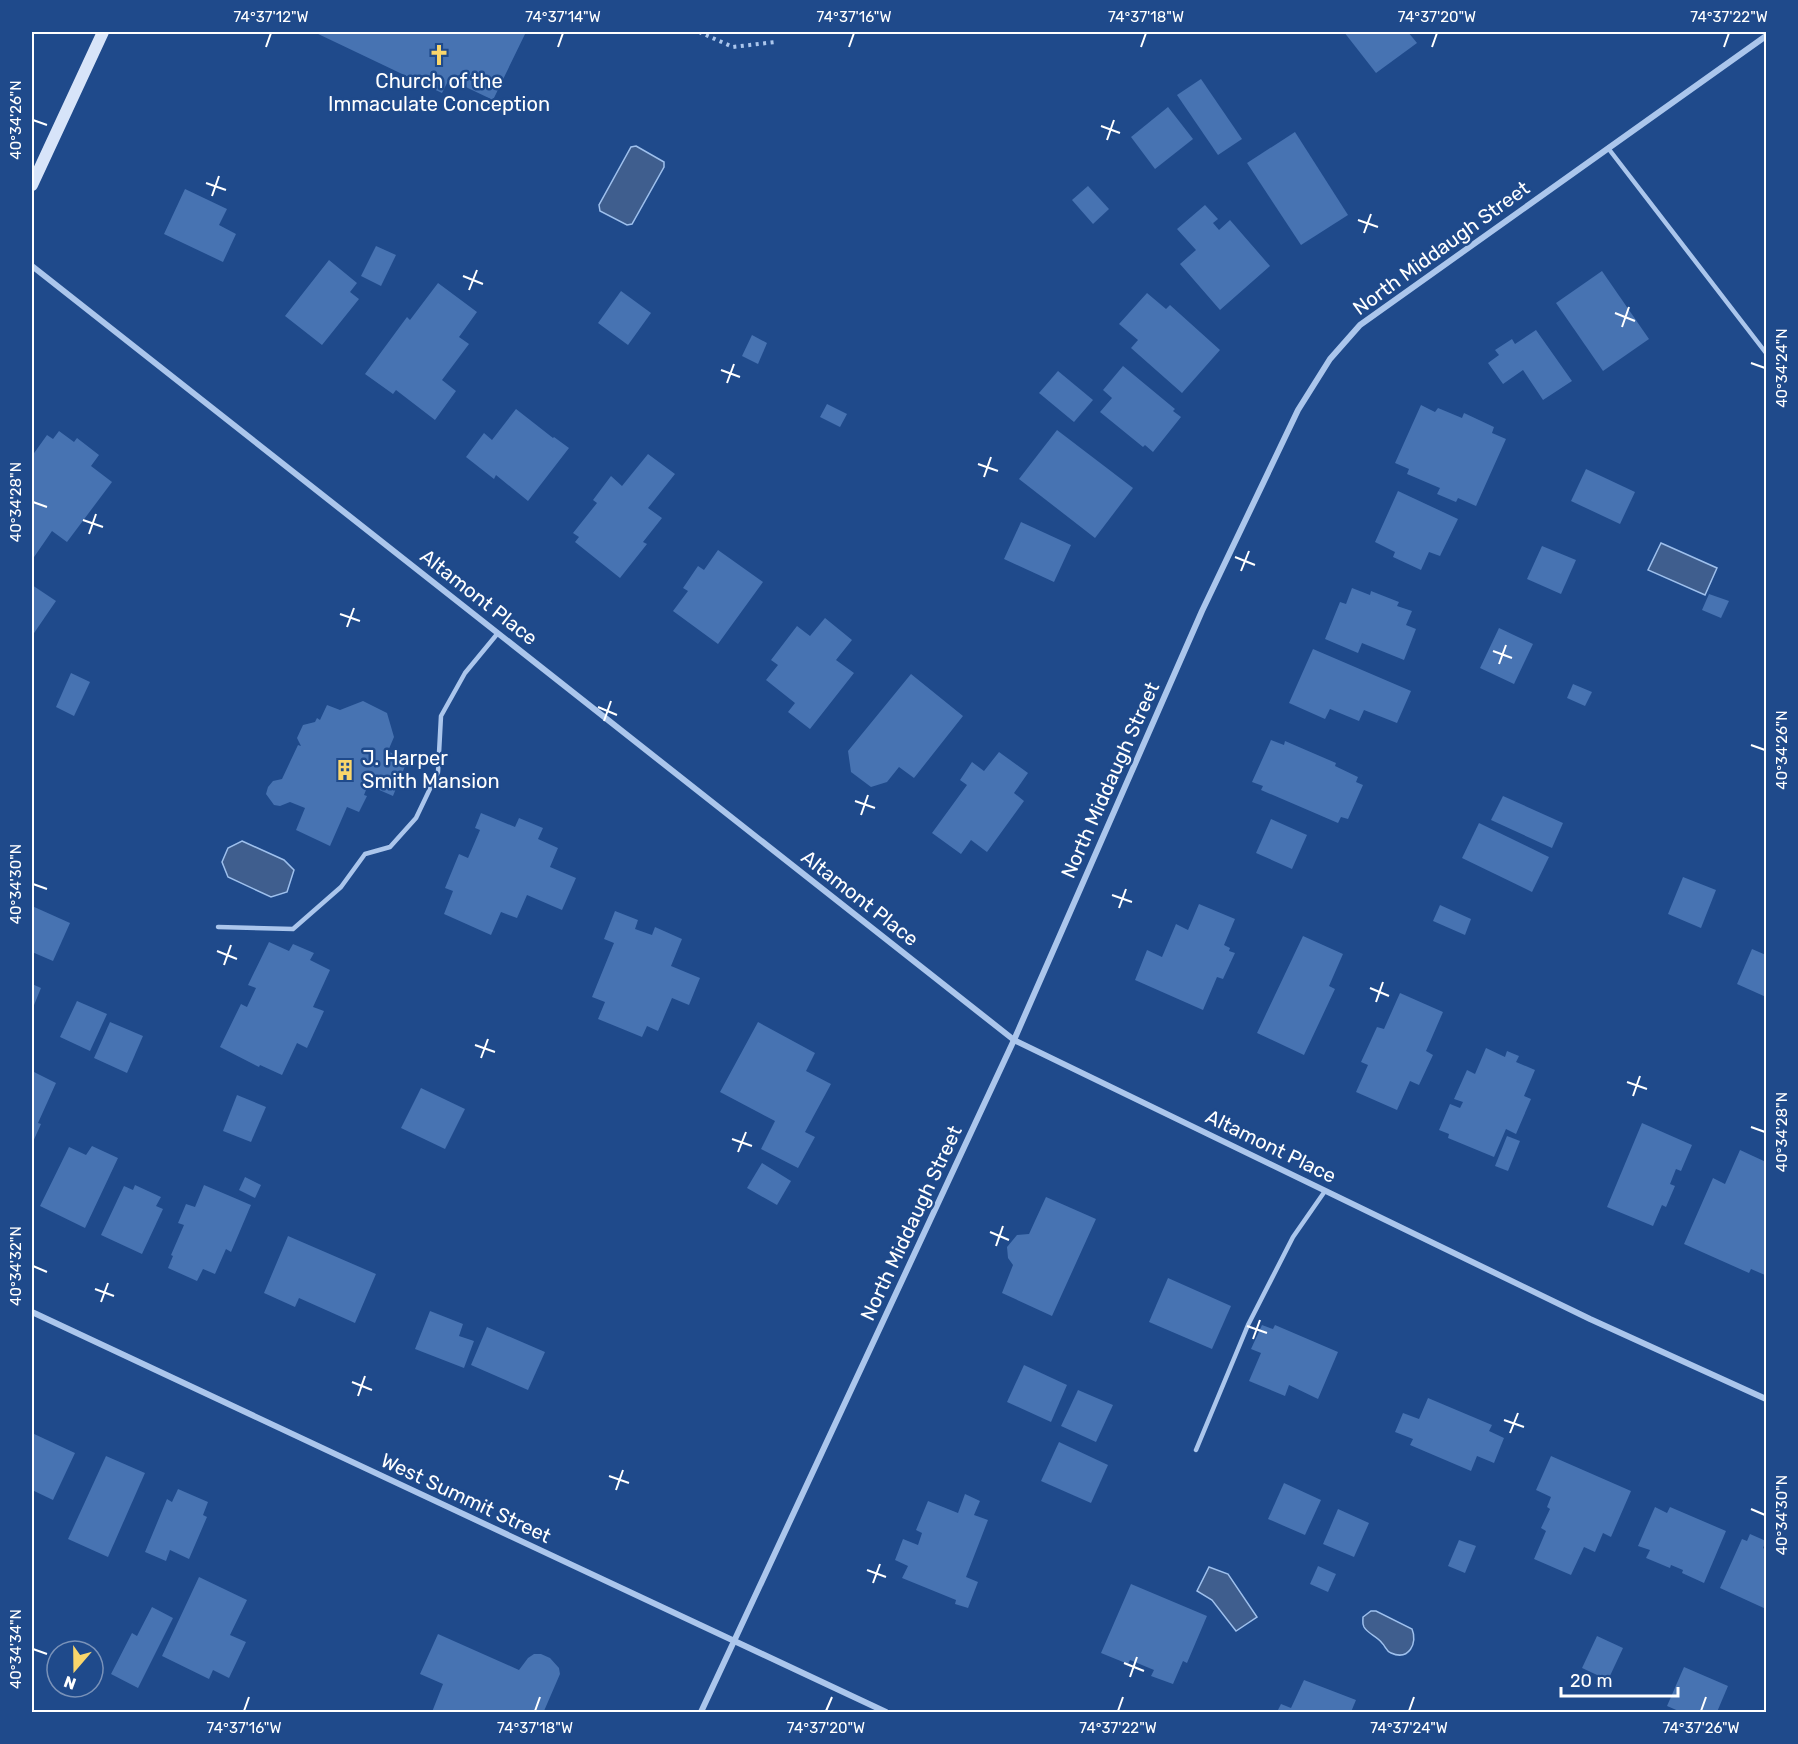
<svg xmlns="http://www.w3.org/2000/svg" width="1798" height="1744" font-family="Rubik,sans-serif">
<rect width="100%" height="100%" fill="#1f4a8b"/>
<g fill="#3f5e8e" stroke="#9ec0ed" stroke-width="1.5">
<path d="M 636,146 L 664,162 L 664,167 L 632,224 L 627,225 L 600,211 L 599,205 L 631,147 Z"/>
<path d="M 1661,543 L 1717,568 L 1705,595 L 1648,570 Z"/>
<path d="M 242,841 L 284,860 L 294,870 L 287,892 L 271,897 L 228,877 L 222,862 L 228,848 Z"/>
<path d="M 1209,1567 L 1228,1574 L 1257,1617 L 1236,1631 L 1212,1600 L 1197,1591 Z"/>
<path d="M 1371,1611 L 1376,1611 L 1412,1629 C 1418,1643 1409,1661 1391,1653 C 1386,1651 1386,1647 1382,1643 C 1377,1636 1368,1634 1364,1627 C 1362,1623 1363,1622 1363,1617 Z"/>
</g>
<g fill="#4773b2">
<path d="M 314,32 L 526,32 L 493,100 L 449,79 L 442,93 Z"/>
<path d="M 1344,32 L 1408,32 L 1417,43 L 1376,73 Z"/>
<path d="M 1201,79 L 1242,139 L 1218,155 L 1177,95 Z"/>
<path d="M 1168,107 L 1193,139 L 1155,169 L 1131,137 Z"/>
<path d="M 1295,132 L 1348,215 L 1301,245 L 1247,163 Z"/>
<path d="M 1088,186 L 1109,209 L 1093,224 L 1072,200 Z"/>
<path d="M 185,189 L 227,209 L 219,225 L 236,234 L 223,262 L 164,234 Z"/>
<path d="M 1205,205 L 1218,219 L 1213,223 L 1219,230 L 1230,220 L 1270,266 L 1220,310 L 1180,264 L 1196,250 L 1177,229 Z"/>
<path d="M 376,246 L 396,255 L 381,286 L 361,276 Z"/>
<path d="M 329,260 L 357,283 L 350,292 L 359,299 L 322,345 L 285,316 Z"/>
<path d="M 1602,271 L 1649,339 L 1603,371 L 1556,303 Z"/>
<path d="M 438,283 L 477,312 L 459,337 L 469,344 L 442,380 L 456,391 L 435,420 L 396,390 L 393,394 L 365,374 L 407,317 L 410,320 Z"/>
<path d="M 621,291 L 651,313 L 628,345 L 598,323 Z"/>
<path d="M 1147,293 L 1166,309 L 1170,305 L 1220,350 L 1182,393 L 1131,348 L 1138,340 L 1119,324 Z"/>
<path d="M 1536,330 L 1572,381 L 1543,400 L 1523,370 L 1503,384 L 1488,363 L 1499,355 L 1495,350 L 1512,339 L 1515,344 Z"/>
<path d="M 752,335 L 767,343 L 758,364 L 742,356 Z"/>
<path d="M 1123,366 L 1175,409 L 1173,411 L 1181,417 L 1153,452 L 1145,445 L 1143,447 L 1100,412 L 1112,398 L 1103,390 Z"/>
<path d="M 1058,371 L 1093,400 L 1074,422 L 1039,393 Z"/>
<path d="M 827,404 L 847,414 L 840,427 L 820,417 Z"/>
<path d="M 1421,405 L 1435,412 L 1438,408 L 1462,418 L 1464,413 L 1494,427 L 1492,433 L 1506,439 L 1476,506 L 1458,498 L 1456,502 L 1437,494 L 1440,488 L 1407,474 L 1409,469 L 1395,463 Z"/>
<path d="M 516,409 L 553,438 L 554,437 L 569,448 L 528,501 L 496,475 L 494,479 L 466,457 L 484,433 L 492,440 Z"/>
<path d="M 1057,430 L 1133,488 L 1095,538 L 1019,479 Z"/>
<path d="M 59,431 L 74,442 L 77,438 L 99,455 L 91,466 L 112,482 L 67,542 L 52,531 L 32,560 L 32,456 L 47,435 L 53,439 Z"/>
<path d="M 648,454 L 675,474 L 648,508 L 662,518 L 643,542 L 647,544 L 620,578 L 575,542 L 579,537 L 573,533 L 597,503 L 593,500 L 611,476 L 622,486 Z"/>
<path d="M 1586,469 L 1635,492 L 1620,524 L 1571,501 Z"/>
<path d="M 1398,491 L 1458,519 L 1440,556 L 1429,552 L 1421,570 L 1393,557 L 1395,552 L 1375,542 Z"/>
<path d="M 1021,522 L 1071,545 L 1054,582 L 1004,559 Z"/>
<path d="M 1542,546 L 1576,560 L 1561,594 L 1527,579 Z"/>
<path d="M 718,550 L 763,582 L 718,644 L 673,611 L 688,591 L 683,588 L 698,566 L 704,570 Z"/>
<path d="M 32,585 L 56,601 L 32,636 Z"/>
<path d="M 1352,588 L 1370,595 L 1371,591 L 1399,602 L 1397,606 L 1412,611 L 1406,625 L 1416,629 L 1404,660 L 1362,643 L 1358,653 L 1325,639 L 1340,602 L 1346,604 Z"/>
<path d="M 1709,594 L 1729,601 L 1721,618 L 1702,610 Z"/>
<path d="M 825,618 L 852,640 L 836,660 L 854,673 L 810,729 L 788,712 L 795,703 L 766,680 L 778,665 L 771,660 L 797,626 L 810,636 Z"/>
<path d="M 1499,628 L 1533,644 L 1514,684 L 1480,668 Z"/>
<path d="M 1313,649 L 1411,691 L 1397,723 L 1364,710 L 1359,721 L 1330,709 L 1325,719 L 1289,703 Z"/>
<path d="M 71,673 L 90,682 L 74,716 L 56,707 Z"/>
<path d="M 911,674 L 963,716 L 914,778 L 899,767 L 887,782 L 871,787 L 851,772 L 848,751 Z"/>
<path d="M 1573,684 L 1592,692 L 1585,706 L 1567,698 Z"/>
<path d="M 363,701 L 387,713 L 394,737 L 388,751 L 407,761 L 393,796 L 368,785 L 364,795 L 367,796 L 359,812 L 347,807 L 330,846 L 296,830 L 305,808 L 290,802 L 280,806 L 274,805 L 266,794 L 268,787 L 273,781 L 282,779 L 298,745 L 301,746 L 297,738 L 303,725 L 315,722 L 317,718 L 320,720 L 327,705 L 340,710 Z"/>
<path d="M 1271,740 L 1284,745 L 1285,741 L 1336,763 L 1335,766 L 1358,777 L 1356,782 L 1363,785 L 1348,819 L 1341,817 L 1338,823 L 1261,790 L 1263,786 L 1252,782 Z"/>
<path d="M 999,752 L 1028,773 L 1014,793 L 1024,801 L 987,852 L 971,840 L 961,854 L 932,833 L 967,785 L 960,780 L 972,762 L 984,771 Z"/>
<path d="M 1503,796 L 1563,823 L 1552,848 L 1491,820 Z"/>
<path d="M 481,813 L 515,827 L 519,818 L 543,828 L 538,839 L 558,848 L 550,867 L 576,878 L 562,910 L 527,895 L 517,918 L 501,912 L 491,935 L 444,914 L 453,891 L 445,888 L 459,854 L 468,858 L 480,830 L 475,828 Z"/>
<path d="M 1271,819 L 1307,835 L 1292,869 L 1256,853 Z"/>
<path d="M 1479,823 L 1549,857 L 1532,892 L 1462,858 Z"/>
<path d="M 1683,877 L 1716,890 L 1701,928 L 1668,914 Z"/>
<path d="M 1199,904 L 1235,919 L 1224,945 L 1230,948 L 1229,951 L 1235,953 L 1223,979 L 1217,977 L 1203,1010 L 1135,980 L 1147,950 L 1162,957 L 1176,924 L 1188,930 Z"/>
<path d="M 1440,905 L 1471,919 L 1465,935 L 1433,921 Z"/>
<path d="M 32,906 L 70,923 L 53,961 L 32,952 Z"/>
<path d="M 615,911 L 638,920 L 635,929 L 652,935 L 655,927 L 682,939 L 671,966 L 700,978 L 689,1005 L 672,998 L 658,1031 L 647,1026 L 642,1037 L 598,1019 L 605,1002 L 592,997 L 614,943 L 604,939 Z"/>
<path d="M 1303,936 L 1343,954 L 1329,986 L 1335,989 L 1304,1055 L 1257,1033 Z"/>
<path d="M 269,942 L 289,951 L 293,944 L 314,953 L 310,960 L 330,970 L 313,1007 L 324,1011 L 307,1048 L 297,1043 L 282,1075 L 260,1065 L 259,1067 L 220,1047 L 241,1004 L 247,1007 L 256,988 L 248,985 Z"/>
<path d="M 1752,949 L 1766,955 L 1766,997 L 1737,984 Z"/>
<path d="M 32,984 L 41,988 L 32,1010 Z"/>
<path d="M 1400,993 L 1443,1012 L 1426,1051 L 1433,1055 L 1419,1085 L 1410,1081 L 1397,1110 L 1356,1092 L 1368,1065 L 1361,1062 L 1377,1027 L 1384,1029 Z"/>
<path d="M 77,1001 L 107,1014 L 90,1051 L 60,1037 Z"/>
<path d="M 110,1022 L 143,1036 L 127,1073 L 94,1058 Z"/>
<path d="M 758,1022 L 815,1053 L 806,1071 L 831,1084 L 805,1132 L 815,1137 L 798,1168 L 761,1149 L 775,1121 L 720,1092 Z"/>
<path d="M 1486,1048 L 1505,1057 L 1507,1051 L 1519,1056 L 1516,1062 L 1535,1070 L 1524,1096 L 1531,1099 L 1516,1134 L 1506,1129 L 1494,1157 L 1448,1138 L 1449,1134 L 1439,1130 L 1450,1104 L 1460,1108 L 1463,1102 L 1454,1099 L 1467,1070 L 1475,1074 Z"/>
<path d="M 32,1071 L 56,1083 L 38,1123 L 41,1124 L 32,1144 Z"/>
<path d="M 421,1088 L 465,1109 L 445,1149 L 401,1128 Z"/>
<path d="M 237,1095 L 266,1107 L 251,1142 L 223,1131 Z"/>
<path d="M 1642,1123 L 1692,1145 L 1681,1171 L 1676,1169 L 1670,1184 L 1675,1186 L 1666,1207 L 1662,1205 L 1653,1226 L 1607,1207 Z"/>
<path d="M 1507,1136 L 1520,1141 L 1508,1171 L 1495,1166 Z"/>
<path d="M 92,1146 L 118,1158 L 85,1228 L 40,1206 L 69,1147 L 86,1155 Z"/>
<path d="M 1740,1150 L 1766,1162 L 1765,1275 L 1751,1269 L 1749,1273 L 1684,1244 L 1713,1178 L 1725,1184 Z"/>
<path d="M 762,1163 L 791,1181 L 777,1205 L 747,1188 Z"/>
<path d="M 245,1177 L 261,1185 L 255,1198 L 239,1190 Z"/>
<path d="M 135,1185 L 161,1197 L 156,1206 L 163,1209 L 142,1254 L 101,1235 L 124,1186 L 133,1190 Z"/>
<path d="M 204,1185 L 251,1205 L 231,1252 L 226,1249 L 215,1274 L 203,1269 L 197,1281 L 168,1268 L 173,1256 L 171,1255 L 184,1225 L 178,1223 L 186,1204 L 195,1207 Z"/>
<path d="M 1046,1197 L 1096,1219 L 1052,1316 L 1002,1293 L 1013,1265 L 1008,1258 L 1007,1247 L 1017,1235 L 1029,1234 Z"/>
<path d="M 288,1236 L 376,1274 L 355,1323 L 299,1298 L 295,1307 L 264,1293 Z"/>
<path d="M 1168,1278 L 1231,1306 L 1212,1349 L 1149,1322 Z"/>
<path d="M 430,1311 L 463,1324 L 459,1336 L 474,1341 L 464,1368 L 415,1349 Z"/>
<path d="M 1262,1325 L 1273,1329 L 1275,1325 L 1338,1352 L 1318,1399 L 1289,1385 L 1285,1396 L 1249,1381 L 1261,1353 L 1251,1349 Z"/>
<path d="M 487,1327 L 545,1352 L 528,1390 L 471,1365 Z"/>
<path d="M 1024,1365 L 1067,1385 L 1051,1422 L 1007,1402 Z"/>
<path d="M 1078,1390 L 1113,1405 L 1096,1442 L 1061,1426 Z"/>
<path d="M 1428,1398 L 1492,1425 L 1489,1431 L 1504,1438 L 1494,1463 L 1477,1456 L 1471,1471 L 1410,1445 L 1413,1439 L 1395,1432 L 1403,1413 L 1419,1419 Z"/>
<path d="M 32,1433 L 75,1453 L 53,1500 L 32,1490 Z"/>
<path d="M 1059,1442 L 1108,1465 L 1091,1503 L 1041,1481 Z"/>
<path d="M 106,1456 L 145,1473 L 108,1557 L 68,1539 Z"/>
<path d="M 1551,1456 L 1631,1491 L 1611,1537 L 1603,1533 L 1595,1552 L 1584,1547 L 1571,1575 L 1534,1559 L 1546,1531 L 1541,1528 L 1550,1509 L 1547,1507 L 1551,1497 L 1536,1490 Z"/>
<path d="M 1284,1483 L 1321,1500 L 1305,1535 L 1268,1519 Z"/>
<path d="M 178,1489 L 208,1502 L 203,1515 L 207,1517 L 189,1559 L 170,1550 L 166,1561 L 145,1552 L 167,1499 L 172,1502 Z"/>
<path d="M 965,1494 L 980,1501 L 974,1515 L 988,1520 L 966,1577 L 978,1582 L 968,1608 L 955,1604 L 956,1600 L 902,1578 L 908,1566 L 895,1560 L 903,1539 L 918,1545 L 922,1533 L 916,1530 L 928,1501 L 958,1513 Z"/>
<path d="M 1655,1507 L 1667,1513 L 1670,1507 L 1726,1531 L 1704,1583 L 1682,1573 L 1683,1570 L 1671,1565 L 1670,1568 L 1646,1558 L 1650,1550 L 1638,1546 Z"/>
<path d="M 1338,1509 L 1369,1523 L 1354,1557 L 1323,1544 Z"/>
<path d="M 1750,1534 L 1766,1541 L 1763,1548 L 1766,1550 L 1766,1609 L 1720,1588 L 1742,1539 L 1747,1541 Z"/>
<path d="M 1459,1540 L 1476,1546 L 1465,1573 L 1448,1566 Z"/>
<path d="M 1318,1566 L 1336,1574 L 1328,1592 L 1310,1584 Z"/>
<path d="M 199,1577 L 247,1600 L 230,1635 L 246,1642 L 229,1678 L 213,1670 L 209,1679 L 162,1656 Z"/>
<path d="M 1131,1584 L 1207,1616 L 1187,1663 L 1183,1661 L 1173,1684 L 1151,1676 L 1154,1670 L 1130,1660 L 1128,1664 L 1101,1653 Z"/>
<path d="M 152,1607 L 173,1618 L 138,1688 L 111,1674 L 132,1633 L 137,1636 Z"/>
<path d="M 438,1634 L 519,1670 L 528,1658 L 534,1654 L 541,1654 L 550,1658 L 559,1668 L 560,1674 L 544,1711 L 545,1712 L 432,1712 L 443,1684 L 420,1674 Z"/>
<path d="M 1597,1636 L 1623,1648 L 1608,1680 L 1582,1668 Z"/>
<path d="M 1684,1667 L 1728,1686 L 1717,1712 L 1681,1712 L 1667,1706 Z"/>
<path d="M 1304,1680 L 1356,1700 L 1351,1712 L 1277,1712 L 1281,1704 L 1291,1708 Z"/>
</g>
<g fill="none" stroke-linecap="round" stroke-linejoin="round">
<path stroke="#abc6ec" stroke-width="4" stroke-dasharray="3 4.5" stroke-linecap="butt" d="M 699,32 L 733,47 L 775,42"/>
<g stroke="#abc6ec" stroke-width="4.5">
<path d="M 1608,148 L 1766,353"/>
<path d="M 218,927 L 293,929 L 341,887 L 365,854 L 390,847 L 416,818 L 438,772 L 441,716 L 465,673 L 498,633"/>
<path d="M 1196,1450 L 1248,1325 L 1293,1237 L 1325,1191"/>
</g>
<g stroke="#abc6ec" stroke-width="6">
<path d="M 32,266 L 1014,1040 L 1590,1319 L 1766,1399"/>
<path d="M 32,1312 L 886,1712"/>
<path d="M 701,1712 L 1014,1040 L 1202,611 L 1298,410 L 1330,359 L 1360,325 L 1766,36"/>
</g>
<path stroke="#d7e4f9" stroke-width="12" d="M 32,185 L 103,32"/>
</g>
<path fill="none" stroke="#fff" stroke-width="2" d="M 266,47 L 271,33M 558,47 L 563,33M 849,47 L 854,33M 1141,47 L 1146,33M 1432,47 L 1437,33M 1724,47 L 1729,33M 33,120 L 47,125M 1101,126 L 1120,133M 1107,140 L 1114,120M 206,183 L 226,190M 212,196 L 219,176M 1358,220 L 1378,227M 1364,233 L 1371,214M 463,276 L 483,284M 469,290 L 477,270M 1615,313 L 1635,321M 1622,327 L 1629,307M 1751,363 L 1765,368M 721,370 L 740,377M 727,383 L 734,364M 978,464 L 998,471M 984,477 L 991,457M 33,502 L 47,507M 83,520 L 103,527M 89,534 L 96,514M 1235,557 L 1255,565M 1241,571 L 1249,551M 340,614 L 360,621M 347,627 L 354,608M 1493,651 L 1512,658M 1499,664 L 1506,645M 598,707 L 617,715M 604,721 L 611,701M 1751,745 L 1765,750M 855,801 L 875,808M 861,815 L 868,795M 33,884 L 47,889M 1112,895 L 1132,902M 1119,908 L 1126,889M 217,951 L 237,959M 224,965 L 231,945M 1370,988 L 1389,996M 1376,1002 L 1383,982M 475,1045 L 495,1052M 481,1058 L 488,1039M 1627,1082 L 1647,1089M 1633,1096 L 1640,1076M 1751,1127 L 1765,1132M 732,1139 L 752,1146M 738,1152 L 746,1132M 990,1232 L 1009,1240M 996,1246 L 1003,1226M 33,1266 L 47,1272M 95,1289 L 114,1296M 101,1302 L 108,1283M 1247,1326 L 1267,1333M 1253,1339 L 1260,1320M 352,1382 L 372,1390M 358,1396 L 365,1376M 1504,1420 L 1524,1427M 1510,1433 L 1518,1413M 609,1476 L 629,1483M 616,1490 L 623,1470M 1751,1509 L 1765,1515M 867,1570 L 886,1577M 873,1583 L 880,1564M 33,1649 L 47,1654M 1124,1663 L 1144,1671M 1130,1677 L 1137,1657M 244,1711 L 249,1697M 535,1711 L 540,1697M 826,1711 L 832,1697M 1118,1711 L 1123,1697M 1409,1711 L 1414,1697M 1701,1711 L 1706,1697"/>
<defs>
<symbol id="church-bare" viewBox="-9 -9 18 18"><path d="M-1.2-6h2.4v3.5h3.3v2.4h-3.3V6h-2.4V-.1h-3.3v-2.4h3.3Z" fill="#fad66b" stroke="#1f4a8b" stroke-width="2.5" paint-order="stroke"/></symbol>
<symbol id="building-bare" viewBox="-9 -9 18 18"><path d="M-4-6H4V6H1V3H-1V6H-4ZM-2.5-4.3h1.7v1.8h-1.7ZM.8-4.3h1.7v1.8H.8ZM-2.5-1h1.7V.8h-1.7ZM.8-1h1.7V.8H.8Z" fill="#fad66b" stroke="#1f4a8b" stroke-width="2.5" paint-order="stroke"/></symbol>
</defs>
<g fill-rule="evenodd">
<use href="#church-bare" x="424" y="40" width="30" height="30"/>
<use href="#building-bare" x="330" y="755" width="30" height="30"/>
</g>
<g text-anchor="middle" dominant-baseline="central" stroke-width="5" stroke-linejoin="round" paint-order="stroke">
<g font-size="20" fill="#fff" stroke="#1f4a8b">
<text x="439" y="81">Church of the<tspan x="439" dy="23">Immaculate Conception</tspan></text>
<text x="362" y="758" text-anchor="start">J. Harper<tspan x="362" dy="23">Smith Mansion</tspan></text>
</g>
<g font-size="20" fill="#fff" stroke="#1f4a8b">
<text transform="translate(1441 248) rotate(-36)">North Middaugh Street</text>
<text transform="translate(479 597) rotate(38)">Altamont Place</text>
<text transform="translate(1110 780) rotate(-66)">North Middaugh Street</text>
<text transform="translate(860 898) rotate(38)">Altamont Place</text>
<text transform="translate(1271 1146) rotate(26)">Altamont Place</text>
<text transform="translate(911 1223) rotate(-65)">North Middaugh Street</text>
<text transform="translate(466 1498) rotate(25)">West Summit Street</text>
</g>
</g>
<rect width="1798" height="1744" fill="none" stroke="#1f4a8b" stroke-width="66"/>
<g transform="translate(75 1669) rotate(200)"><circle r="28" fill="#1f4a8b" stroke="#7992b9" stroke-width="1.5"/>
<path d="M0-4.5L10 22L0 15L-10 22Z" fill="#fad66b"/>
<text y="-9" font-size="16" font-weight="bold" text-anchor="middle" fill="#ffffff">N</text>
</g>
<path d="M1561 1687v9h117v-9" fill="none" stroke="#ffffff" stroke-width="3"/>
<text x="1570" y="1687" font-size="18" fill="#ffffff" stroke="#1f4a8b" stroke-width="4.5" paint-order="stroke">20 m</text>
<rect x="33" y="33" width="1732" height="1678" fill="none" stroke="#fff" stroke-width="2"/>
<g font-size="15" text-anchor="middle" fill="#fff">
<text x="271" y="22">74°37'12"W</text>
<text x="563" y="22">74°37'14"W</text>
<text x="854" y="22">74°37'16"W</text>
<text x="1146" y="22">74°37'18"W</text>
<text x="1437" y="22">74°37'20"W</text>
<text x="1729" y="22">74°37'22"W</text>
<text transform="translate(16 120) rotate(-90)" y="5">40°34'26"N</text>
<text transform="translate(1782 368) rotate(-90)" y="5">40°34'24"N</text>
<text transform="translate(16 502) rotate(-90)" y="5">40°34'28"N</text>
<text transform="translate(1782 750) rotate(-90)" y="5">40°34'26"N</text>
<text transform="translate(16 884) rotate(-90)" y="5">40°34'30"N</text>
<text transform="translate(1782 1132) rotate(-90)" y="5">40°34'28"N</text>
<text transform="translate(16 1266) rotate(-90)" y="5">40°34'32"N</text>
<text transform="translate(1782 1515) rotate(-90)" y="5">40°34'30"N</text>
<text transform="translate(16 1649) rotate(-90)" y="5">40°34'34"N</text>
<text x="244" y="1733">74°37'16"W</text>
<text x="535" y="1733">74°37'18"W</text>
<text x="826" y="1733">74°37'20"W</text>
<text x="1118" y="1733">74°37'22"W</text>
<text x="1409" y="1733">74°37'24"W</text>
<text x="1701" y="1733">74°37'26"W</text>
</g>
</svg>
